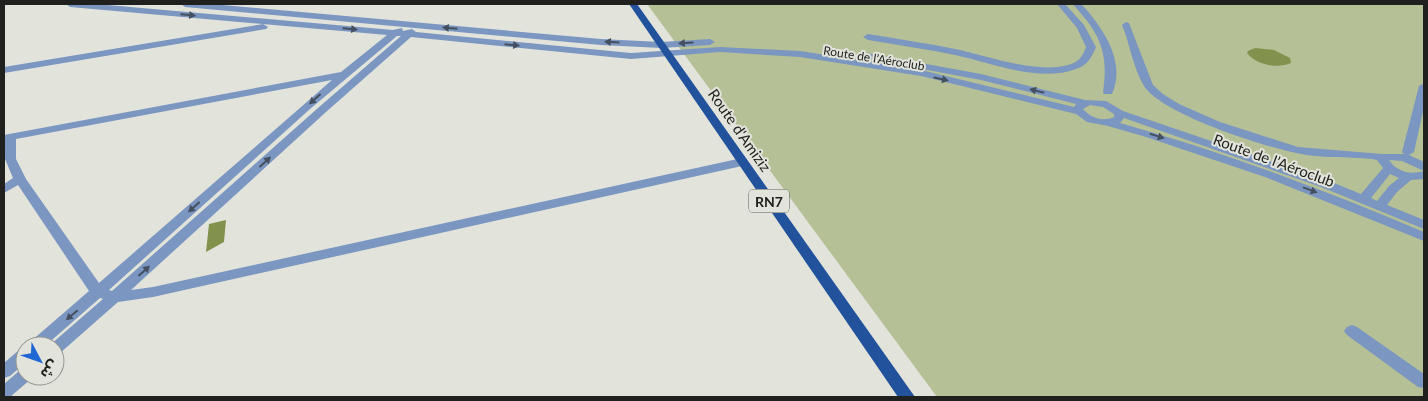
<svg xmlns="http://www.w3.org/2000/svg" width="1428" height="401" font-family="Lato,'Noto Sans Arabic',sans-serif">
<rect width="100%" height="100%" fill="#e2e4dc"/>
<path fill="#b5c096" d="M 647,4 L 1424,4 L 1424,397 L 937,397 Z"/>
<g fill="#82924d">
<path d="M 1255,48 L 1274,50 L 1290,58 L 1291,63 C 1278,69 1256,65 1247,53 L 1248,51 Z"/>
<path d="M 226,220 L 224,242 L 206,252 L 209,224 Z"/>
</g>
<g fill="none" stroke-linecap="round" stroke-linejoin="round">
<g fill="#7b96c0" fill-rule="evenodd">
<path d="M 66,4 L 96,4 L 393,30 L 402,28 L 403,31 L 412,29 L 416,32 L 631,53 L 720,47 L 800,51 L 921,70 L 1074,107 L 1076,104 L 981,80 L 858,57 L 856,55 L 861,52 L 981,74 L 1085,100 L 1106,101 L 1123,111 L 1329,181 L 1361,194 L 1383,168 L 1377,160 L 1372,159 C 1347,156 1321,159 1296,153 C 1262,146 1162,114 1144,86 C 1133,68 1130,44 1122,25 L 1126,22 L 1129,23 L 1153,85 L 1163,94 L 1179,104 L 1220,122 L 1298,147 L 1382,154 L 1404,154 L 1402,152 L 1419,86 L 1424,83 L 1424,107 L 1414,152 L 1409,155 L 1424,162 L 1424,179 L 1411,180 L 1397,192 L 1387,205 L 1424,220 L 1424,229 L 1321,187 L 1124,118 L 1120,123 C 1224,152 1325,190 1424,232 L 1424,241 L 1265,177 L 1146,137 L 1108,126 L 1087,122 L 1076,114 L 921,76 L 800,57 L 720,52 L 631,59 L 411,37 L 326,112 L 131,290 L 153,287 L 742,158 L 748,162 L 742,166 L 153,297 L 118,302 L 60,353 L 55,355 L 55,346 L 50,345 L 103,299 L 100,298 L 45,346 L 27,346 L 30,342 L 89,291 L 18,185 L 4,193 L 4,184 L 13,178 L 5,159 L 4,135 L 341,72 L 387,35 L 70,7 ZM 397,36 L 401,36 L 318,108 L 112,291 L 109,290 L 310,109 ZM 332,80 L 99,283 L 26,179 L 16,159 L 16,139 ZM 1090,105 L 1103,107 L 1114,114 L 1114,117 C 1102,122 1091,118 1083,109 ZM 1389,160 L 1402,161 L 1424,171 C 1410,175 1397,172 1389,160 ZM 1390,174 L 1399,178 L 1389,186 L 1377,201 L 1371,198 Z"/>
<path d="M 181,4 L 211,4 L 601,39 L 661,42 L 710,39 L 715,42 L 710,45 L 661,48 L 601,45 L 185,7 Z"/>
<path d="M 1057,4 L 1065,4 L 1084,25 L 1096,47 C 1092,57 1087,66 1076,69 C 1039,83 992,63 955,55 C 926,49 897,45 868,40 L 863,37 L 868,34 C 897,39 926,43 955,49 C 989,56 1035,74 1068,65 C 1078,63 1083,56 1086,47 L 1077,28 Z"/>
<path d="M 1073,4 L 1081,4 C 1102,26 1127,62 1112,94 L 1104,94 L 1103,92 C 1107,67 1105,46 1090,25 C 1085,17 1078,11 1073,4 Z"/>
<path d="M 263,24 L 268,27 L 266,29 L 4,73 L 4,67 Z"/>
<path d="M 1352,325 L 1357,327 L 1424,374 L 1424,388 L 1418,387 L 1347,335 L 1344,331 L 1347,327 Z"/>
<path d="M 25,348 L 25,363 L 10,376 L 4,378 L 4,363 L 19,350 Z"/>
<path d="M 25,369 L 25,376 L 32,376 L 31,379 L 10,397 L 4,397 L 4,384 L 19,371 Z"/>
</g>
<path fill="#22529c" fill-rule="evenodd" d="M 629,4 L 637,4 L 915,397 L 898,397 Z"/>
</g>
<defs><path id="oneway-solid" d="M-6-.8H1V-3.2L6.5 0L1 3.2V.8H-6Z" transform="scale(1.25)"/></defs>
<g fill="#44505f">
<use href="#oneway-solid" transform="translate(188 15) rotate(5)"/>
<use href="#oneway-solid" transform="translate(450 28) rotate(-175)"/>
<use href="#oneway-solid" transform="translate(350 29) rotate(5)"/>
<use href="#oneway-solid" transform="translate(612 42) rotate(-176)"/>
<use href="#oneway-solid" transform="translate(686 43) rotate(177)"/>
<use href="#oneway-solid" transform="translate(512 45) rotate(5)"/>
<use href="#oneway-solid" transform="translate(941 79) rotate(12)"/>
<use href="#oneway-solid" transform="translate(1037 91) rotate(-166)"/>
<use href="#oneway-solid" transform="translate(315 99) rotate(138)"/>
<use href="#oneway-solid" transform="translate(1157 136) rotate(17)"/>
<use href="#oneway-solid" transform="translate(265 162) rotate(-42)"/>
<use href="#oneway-solid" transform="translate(1310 190) rotate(20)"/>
<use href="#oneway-solid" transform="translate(194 207) rotate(138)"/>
<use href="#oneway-solid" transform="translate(144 271) rotate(-42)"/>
<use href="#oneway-solid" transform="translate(72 315) rotate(140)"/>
</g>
<g text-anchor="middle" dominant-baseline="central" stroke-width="4" stroke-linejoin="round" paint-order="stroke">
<g font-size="12" fill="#20211e" stroke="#e2e4dc">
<text transform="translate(874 58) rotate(9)">Route de l’Aéroclub</text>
</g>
<rect fill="#e2e4dc" stroke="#5a5c57" stroke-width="1" x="749" y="189.5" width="40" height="23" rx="4"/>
<g font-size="14" font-weight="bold" fill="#20211e">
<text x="769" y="201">RN7</text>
</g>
<g font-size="15" fill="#20211e" stroke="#e2e4dc">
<text transform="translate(740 130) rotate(55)">Route d'Amiziz</text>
<text transform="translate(1274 160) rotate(20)">Route de l’Aéroclub</text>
</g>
</g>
<rect width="1428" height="401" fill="none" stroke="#20211e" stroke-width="10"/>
<g transform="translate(40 361) rotate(131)"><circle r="24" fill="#e2e4dc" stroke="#949690"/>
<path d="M0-4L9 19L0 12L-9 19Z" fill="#2067d3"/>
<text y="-8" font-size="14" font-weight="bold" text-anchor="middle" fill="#20211e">ش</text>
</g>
</svg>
